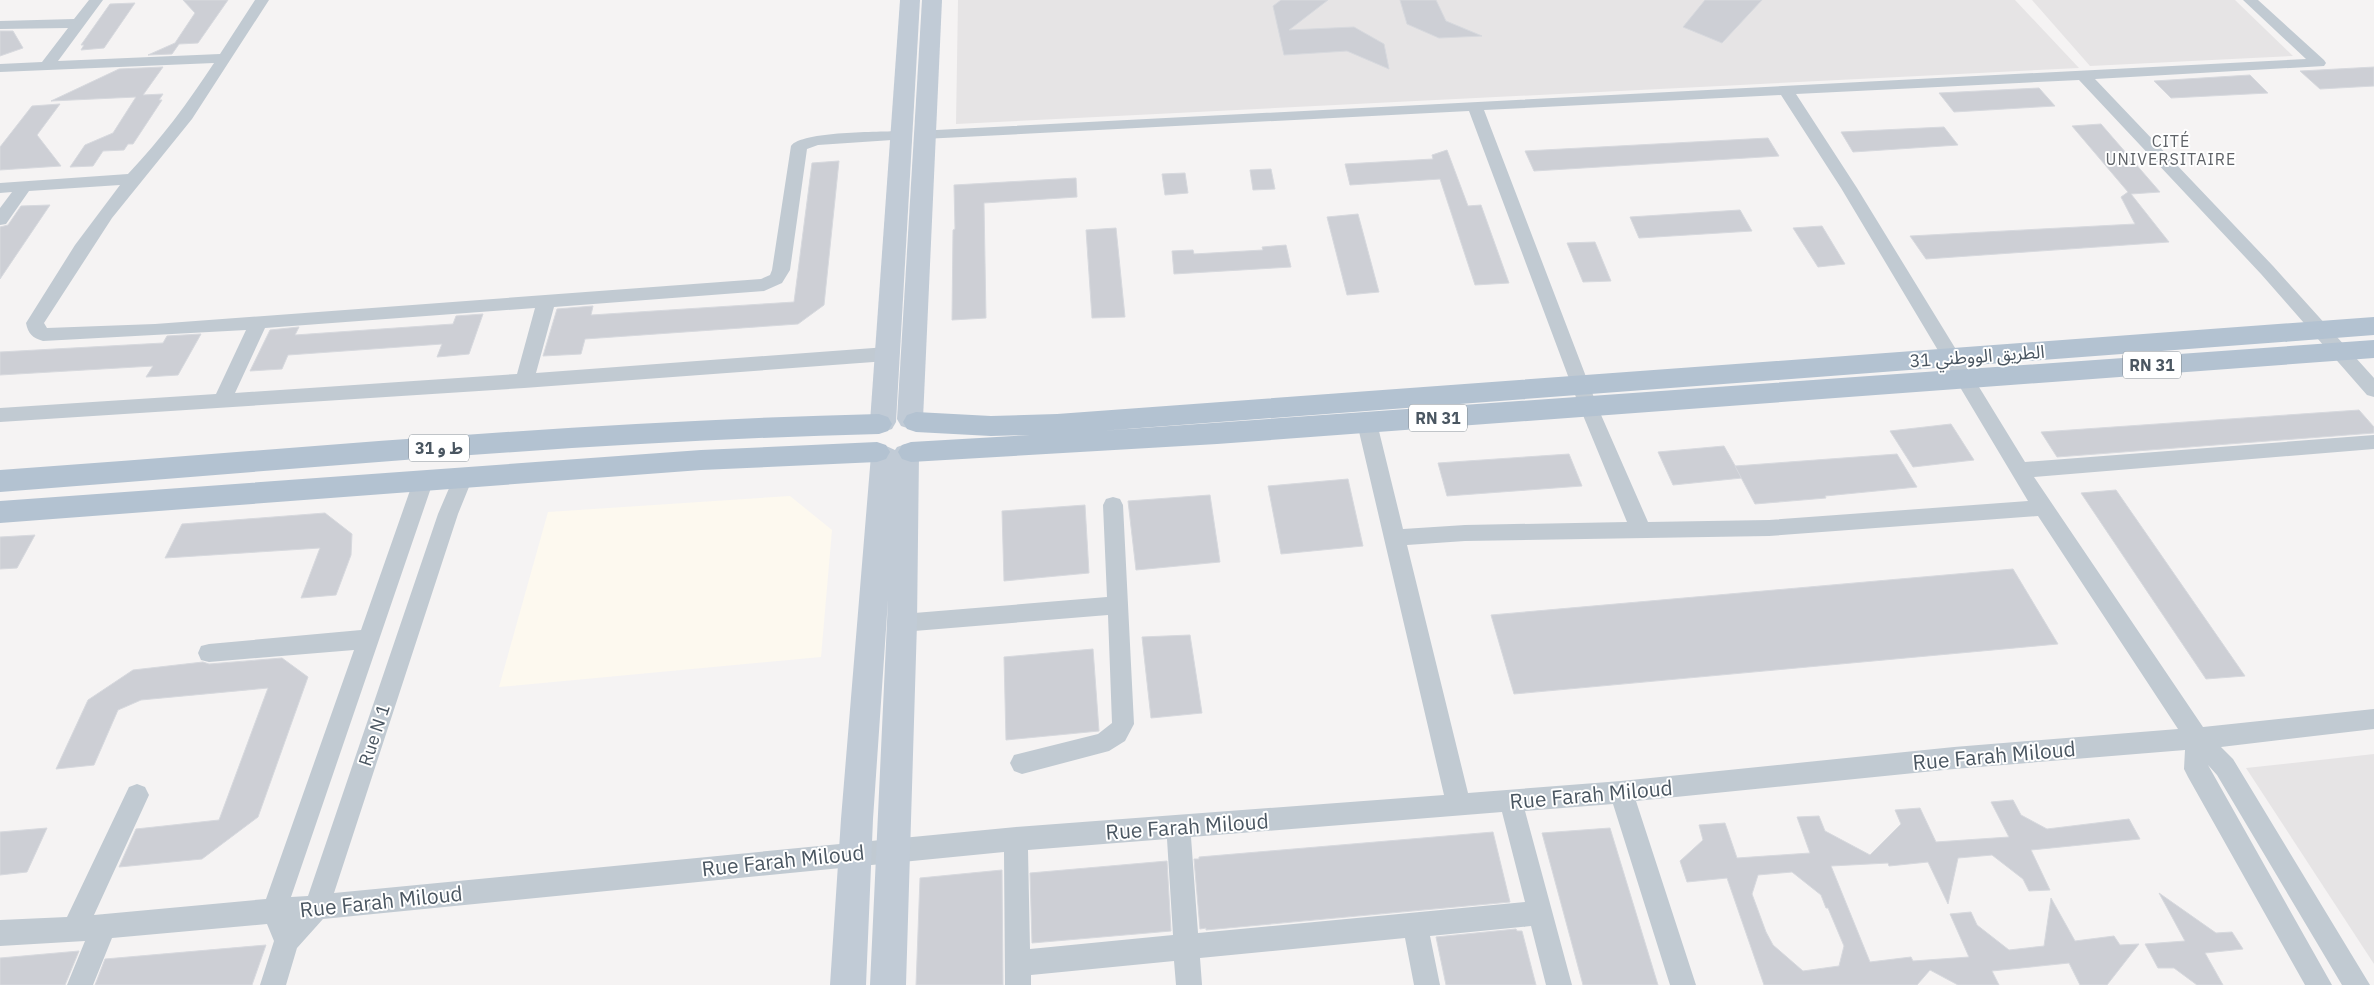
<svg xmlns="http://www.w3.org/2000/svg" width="2374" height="985" font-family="'IBM Plex Sans','Noto Sans Arabic',sans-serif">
<rect width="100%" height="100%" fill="#f5f3f3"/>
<path fill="#fdf9ef" d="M 790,496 L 832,530 L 821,657 L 499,687 L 548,512 Z"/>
<g fill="#e6e4e5">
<path d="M 958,0 L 2015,0 L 2079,68 L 956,124 Z"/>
<path d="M 2032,0 L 2235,0 L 2293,56 L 2090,66 Z"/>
<path d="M 2374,754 L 2374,964 L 2246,768 Z"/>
</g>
<g fill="#cdcfd5" stroke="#d7d9de" fill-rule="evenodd">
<path d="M 183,0 L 228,0 L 198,43 L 179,44 L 172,54 L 148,55 L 175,43 L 195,13 Z"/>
<path d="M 1281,0 L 1328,0 L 1289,30 L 1354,27 L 1384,44 L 1389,69 L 1347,51 L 1284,55 L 1273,6 Z"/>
<path d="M 1400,0 L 1436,0 L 1446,21 L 1482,36 L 1439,38 L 1407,24 Z"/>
<path d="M 1705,0 L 1762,0 L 1722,43 L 1683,27 Z"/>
<path d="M 135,3 L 104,48 L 81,50 L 84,45 L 81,45 L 110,4 Z"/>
<path d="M 0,31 L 13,31 L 23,48 L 0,56 Z"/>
<path d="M 163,67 L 143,95 L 163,94 L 159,100 L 162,100 L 133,144 L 128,144 L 124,150 L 103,151 L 93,166 L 70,167 L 85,145 L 113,133 L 136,97 L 51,101 L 119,69 Z"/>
<path d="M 2374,67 L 2374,86 L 2320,89 L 2300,71 Z"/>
<path d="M 2250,75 L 2268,93 L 2171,98 L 2154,81 Z"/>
<path d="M 2039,88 L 2055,106 L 1954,112 L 1939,93 Z"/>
<path d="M 60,104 L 37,135 L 61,166 L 0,170 L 0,147 L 32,106 Z"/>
<path d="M 2101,124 L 2160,192 L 2131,194 L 2169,242 L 1926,259 L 1910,236 L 2135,224 L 2121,197 L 2128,192 L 2072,126 Z"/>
<path d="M 1944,127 L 1958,145 L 1853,152 L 1841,132 Z"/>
<path d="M 1768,138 L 1779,156 L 1534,171 L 1525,151 Z"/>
<path d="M 1447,150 L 1468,206 L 1481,205 L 1509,283 L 1475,285 L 1440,179 L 1350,185 L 1345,164 L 1433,159 L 1432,155 Z"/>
<path d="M 839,161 L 824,305 L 798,324 L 585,339 L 581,354 L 543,356 L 557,309 L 593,306 L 591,315 L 794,302 L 812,163 Z"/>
<path d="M 1271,169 L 1275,189 L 1253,190 L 1250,170 Z"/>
<path d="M 1185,173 L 1188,193 L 1165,195 L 1162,174 Z"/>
<path d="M 1076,178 L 1077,197 L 984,203 L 986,318 L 952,320 L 953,230 L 955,229 L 954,185 Z"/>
<path d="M 50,205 L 0,279 L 0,227 L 8,225 L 21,206 Z"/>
<path d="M 1740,210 L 1752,231 L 1639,238 L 1630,217 Z"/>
<path d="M 1358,214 L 1379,292 L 1347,295 L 1327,217 Z"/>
<path d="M 1822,226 L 1845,264 L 1818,267 L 1793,228 Z"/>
<path d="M 1116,228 L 1125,317 L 1092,318 L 1086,230 Z"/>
<path d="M 1595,242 L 1611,281 L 1583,282 L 1567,243 Z"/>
<path d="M 1286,245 L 1291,267 L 1174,274 L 1172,251 L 1193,250 L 1194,254 L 1263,250 L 1262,247 Z"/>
<path d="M 483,314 L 469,354 L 437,357 L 442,344 L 288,355 L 282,369 L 250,371 L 270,330 L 299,327 L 295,335 L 453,324 L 456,316 Z"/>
<path d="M 201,334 L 178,375 L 146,377 L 153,366 L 0,375 L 0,352 L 163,343 L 167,336 Z"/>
<path d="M 2359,410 L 2374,427 L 2374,433 L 2057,457 L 2041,432 Z"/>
<path d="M 1951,424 L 1974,460 L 1913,467 L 1890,431 Z"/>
<path d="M 1724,446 L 1742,478 L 1673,485 L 1658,452 Z"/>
<path d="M 1569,454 L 1582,486 L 1447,496 L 1438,463 Z"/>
<path d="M 1897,454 L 1917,487 L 1825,496 L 1826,498 L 1755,504 L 1735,466 Z"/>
<path d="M 1348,479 L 1363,546 L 1281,554 L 1268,486 Z"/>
<path d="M 2116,490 L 2245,676 L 2206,679 L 2081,493 Z"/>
<path d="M 1210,495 L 1220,562 L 1136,570 L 1128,501 Z"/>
<path d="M 1085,505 L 1089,573 L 1004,581 L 1002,511 Z"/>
<path d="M 325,513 L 352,534 L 351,555 L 336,595 L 301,598 L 320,548 L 165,558 L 182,524 Z"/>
<path d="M 35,535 L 17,568 L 0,569 L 0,537 Z"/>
<path d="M 2013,569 L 2058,644 L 1514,694 L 1491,615 Z"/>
<path d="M 1190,635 L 1202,713 L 1151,718 L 1142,637 Z"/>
<path d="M 1093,649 L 1099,731 L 1006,740 L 1004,657 Z"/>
<path d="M 282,658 L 308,677 L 258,817 L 202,859 L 119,867 L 136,829 L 219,820 L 268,688 L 141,700 L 118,710 L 94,765 L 56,769 L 88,700 L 133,670 L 203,662 L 209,664 Z"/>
<path d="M 2013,800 L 2021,815 L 2047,829 L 2129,819 L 2140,839 L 2031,850 L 2050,890 L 2029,891 L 2023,879 L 1992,855 L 1958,858 L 1948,904 L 1928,862 L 1889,866 L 1888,863 L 1831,866 L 1870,962 L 1911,957 L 1913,961 L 1969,957 L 1950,914 L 1971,912 L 1977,925 L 2009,950 L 2044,946 L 2051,898 L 2075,941 L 2114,936 L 2120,945 L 2139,944 L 2107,985 L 2080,985 L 2069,963 L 1992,971 L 1999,985 L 1958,985 L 1930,970 L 1917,985 L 1764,985 L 1727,878 L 1687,882 L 1680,861 L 1703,840 L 1699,825 L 1725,823 L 1737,858 L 1810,853 L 1797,817 L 1819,816 L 1825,831 L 1870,855 L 1901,824 L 1895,810 L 1920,808 L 1936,842 L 2009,837 L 1991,802 ZM 1792,872 L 1821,895 L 1826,908 L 1828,908 L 1844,946 L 1839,966 L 1803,971 L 1773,945 L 1766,932 L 1752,894 L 1758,875 Z"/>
<path d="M 47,828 L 27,872 L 0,875 L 0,832 Z"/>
<path d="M 1610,828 L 1658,985 L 1583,985 L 1542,833 Z"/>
<path d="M 1493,832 L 1510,902 L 1206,930 L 1206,928 L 1200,929 L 1194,859 L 1199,859 L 1199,857 Z"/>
<path d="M 1167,861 L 1171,931 L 1032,943 L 1030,873 Z"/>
<path d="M 1002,870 L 1003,985 L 916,985 L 920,878 Z"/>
<path d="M 2159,893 L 2216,933 L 2232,932 L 2243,949 L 2205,953 L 2223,985 L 2197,985 L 2174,968 L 2158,968 L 2145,944 L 2185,941 Z"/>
<path d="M 1516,929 L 1517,931 L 1522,931 L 1536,985 L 1446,985 L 1436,937 Z"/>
<path d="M 266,945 L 252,985 L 95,985 L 105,959 Z"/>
<path d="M 79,951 L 65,985 L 0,985 L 0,958 Z"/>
</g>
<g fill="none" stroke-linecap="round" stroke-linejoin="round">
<g fill="#c1cad2" fill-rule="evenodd">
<path d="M 89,0 L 103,0 L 58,61 L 220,54 L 255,0 L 269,0 L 192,119 L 112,218 L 44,323 L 47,328 L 155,324 L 761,279 L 770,275 L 772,270 L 791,146 C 801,131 881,132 901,131 L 907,133 L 909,136 L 907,139 L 818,145 L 807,149 L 790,270 L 782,283 L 764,291 L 554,307 L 536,373 L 887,347 L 893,349 L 896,354 L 893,359 L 887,361 L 524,388 L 0,422 L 0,408 L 216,394 L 246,330 L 43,341 C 33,338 28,334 26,323 L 75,245 L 120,185 L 29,191 L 6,224 L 0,225 L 0,208 L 12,192 L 0,193 L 0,183 L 128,174 C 162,138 187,104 214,63 L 0,72 L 0,64 L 42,62 L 68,28 L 0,29 L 0,21 L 74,19 ZM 535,308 L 517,374 L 235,393 L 265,328 Z"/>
<path d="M 2243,0 L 2258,0 L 2324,60 L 2326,63 L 2324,66 L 2095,79 L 2273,266 L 2374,378 L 2374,397 L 2367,395 L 2261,274 L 2079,80 L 1796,94 L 1857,188 L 2025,462 L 2374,435 L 2374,449 L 2034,477 L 2203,727 L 2374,709 L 2374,729 L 2221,747 L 2233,759 L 2370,985 L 2342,985 L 2217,775 L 2208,765 L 2332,985 L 2305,985 L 2188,777 L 2184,769 L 2185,750 L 1954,769 L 1636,801 L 1696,985 L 1670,985 L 1613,804 L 1525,811 L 1572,985 L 1546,985 L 1531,926 L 1430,936 L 1440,985 L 1414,985 L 1405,938 L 1200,958 L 1202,985 L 1176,985 L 1174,961 L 1031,975 L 1031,985 L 1005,985 L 1004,852 L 323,919 L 297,948 L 286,985 L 260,985 L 274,941 L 267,924 L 112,938 L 93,985 L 67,985 L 85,941 L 0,946 L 0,920 L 67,917 L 129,787 L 137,784 L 145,787 L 149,795 L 94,915 L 266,899 L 354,650 L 209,662 L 201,660 L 198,653 L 201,646 L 209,644 L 361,630 L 414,479 L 417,474 L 424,471 L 431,474 L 434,479 L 291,897 L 308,896 L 438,514 L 456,472 L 463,469 L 470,472 L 473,477 L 458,514 L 334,893 L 1016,827 L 1444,795 L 1357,423 L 1360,418 L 1367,416 L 1374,418 L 1377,423 L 1403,529 L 1465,525 L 1627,522 L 1580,408 L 1469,111 L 923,139 L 917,137 L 915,134 L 917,131 L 2306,59 ZM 1781,95 L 1841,188 L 2028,501 L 1769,520 L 1648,522 L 1598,408 L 1484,110 ZM 2038,516 L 2178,729 L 1954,747 L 1621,781 L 1468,793 L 1407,545 L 1465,541 L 1769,536 ZM 1502,812 L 1525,902 L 1198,933 L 1191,837 ZM 1167,839 L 1173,935 L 1030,949 L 1028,850 Z"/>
<path d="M 1113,497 L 1120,499 L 1123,505 L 1134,724 L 1125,741 L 1109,751 L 1022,774 L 1014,771 L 1010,763 L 1014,755 L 1098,734 L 1112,723 L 1108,615 L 902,632 L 894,629 L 891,623 L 894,617 L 902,614 L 1107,597 L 1103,505 L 1106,499 Z"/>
</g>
<g fill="#c1cbd6" fill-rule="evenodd">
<path d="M 900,0 L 920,0 L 896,422 L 892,429 L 883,432 L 874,429 L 870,422 Z"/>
<path d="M 922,0 L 942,0 L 923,419 L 919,426 L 910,429 L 901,426 L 897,419 Z"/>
<path d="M 906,444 L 915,447 L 919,454 L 917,623 L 906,985 L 870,985 L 888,600 L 873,819 L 866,985 L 830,985 L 841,819 L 871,455 L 874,448 L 884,445 L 895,450 L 897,447 Z"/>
</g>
<g fill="#b3c2d1" fill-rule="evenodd">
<path d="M 2374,317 L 2374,335 L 1100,431 L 2374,340 L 2374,358 L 1217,444 L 911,462 L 902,459 L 898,452 L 902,445 L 911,442 L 1030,435 L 991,436 L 916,432 L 907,429 L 903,422 L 907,415 L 916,412 L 991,416 L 1057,414 Z"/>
<path d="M 879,414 L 888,417 L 892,424 L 888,431 L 879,434 C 586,441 293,470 0,492 L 0,470 C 293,449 586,421 879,414 Z"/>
<path d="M 877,442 L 886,445 L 890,452 L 886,459 L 877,462 L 701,470 L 0,523 L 0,501 L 701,450 Z"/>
</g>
</g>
<g text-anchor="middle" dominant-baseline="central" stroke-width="4" stroke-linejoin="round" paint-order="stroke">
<g font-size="16" letter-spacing="1" fill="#5f6368" stroke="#fff">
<text x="2171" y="141">CITÉ<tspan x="2171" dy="18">UNIVERSITAIRE</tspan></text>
</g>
<g fill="#fff" stroke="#808990" stroke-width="1">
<rect x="2123" y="351.5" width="58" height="27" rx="4"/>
<rect x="1409" y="404.5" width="58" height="27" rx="4"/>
<rect x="409" y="434.5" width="60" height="27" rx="4"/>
</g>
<g font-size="16" font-weight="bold" fill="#4a5661">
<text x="2152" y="365">RN 31</text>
<text x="1438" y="418">RN 31</text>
<text x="439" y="448">ط و 31</text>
</g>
<g font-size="18" fill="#4a5661" stroke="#fff">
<text transform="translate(1977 356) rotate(-4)">الطريق الووطني 31</text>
<text transform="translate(374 735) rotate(-72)">Rue N 1</text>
</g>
<g font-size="21" fill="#4a5661" stroke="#fff">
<text transform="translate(1994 755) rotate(-5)">Rue Farah Miloud</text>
<text transform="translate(1591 794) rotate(-5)">Rue Farah Miloud</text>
<text transform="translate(1187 826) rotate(-4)">Rue Farah Miloud</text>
<text transform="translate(783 860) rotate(-6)">Rue Farah Miloud</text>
<text transform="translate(381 901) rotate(-6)">Rue Farah Miloud</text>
</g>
</g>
</svg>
